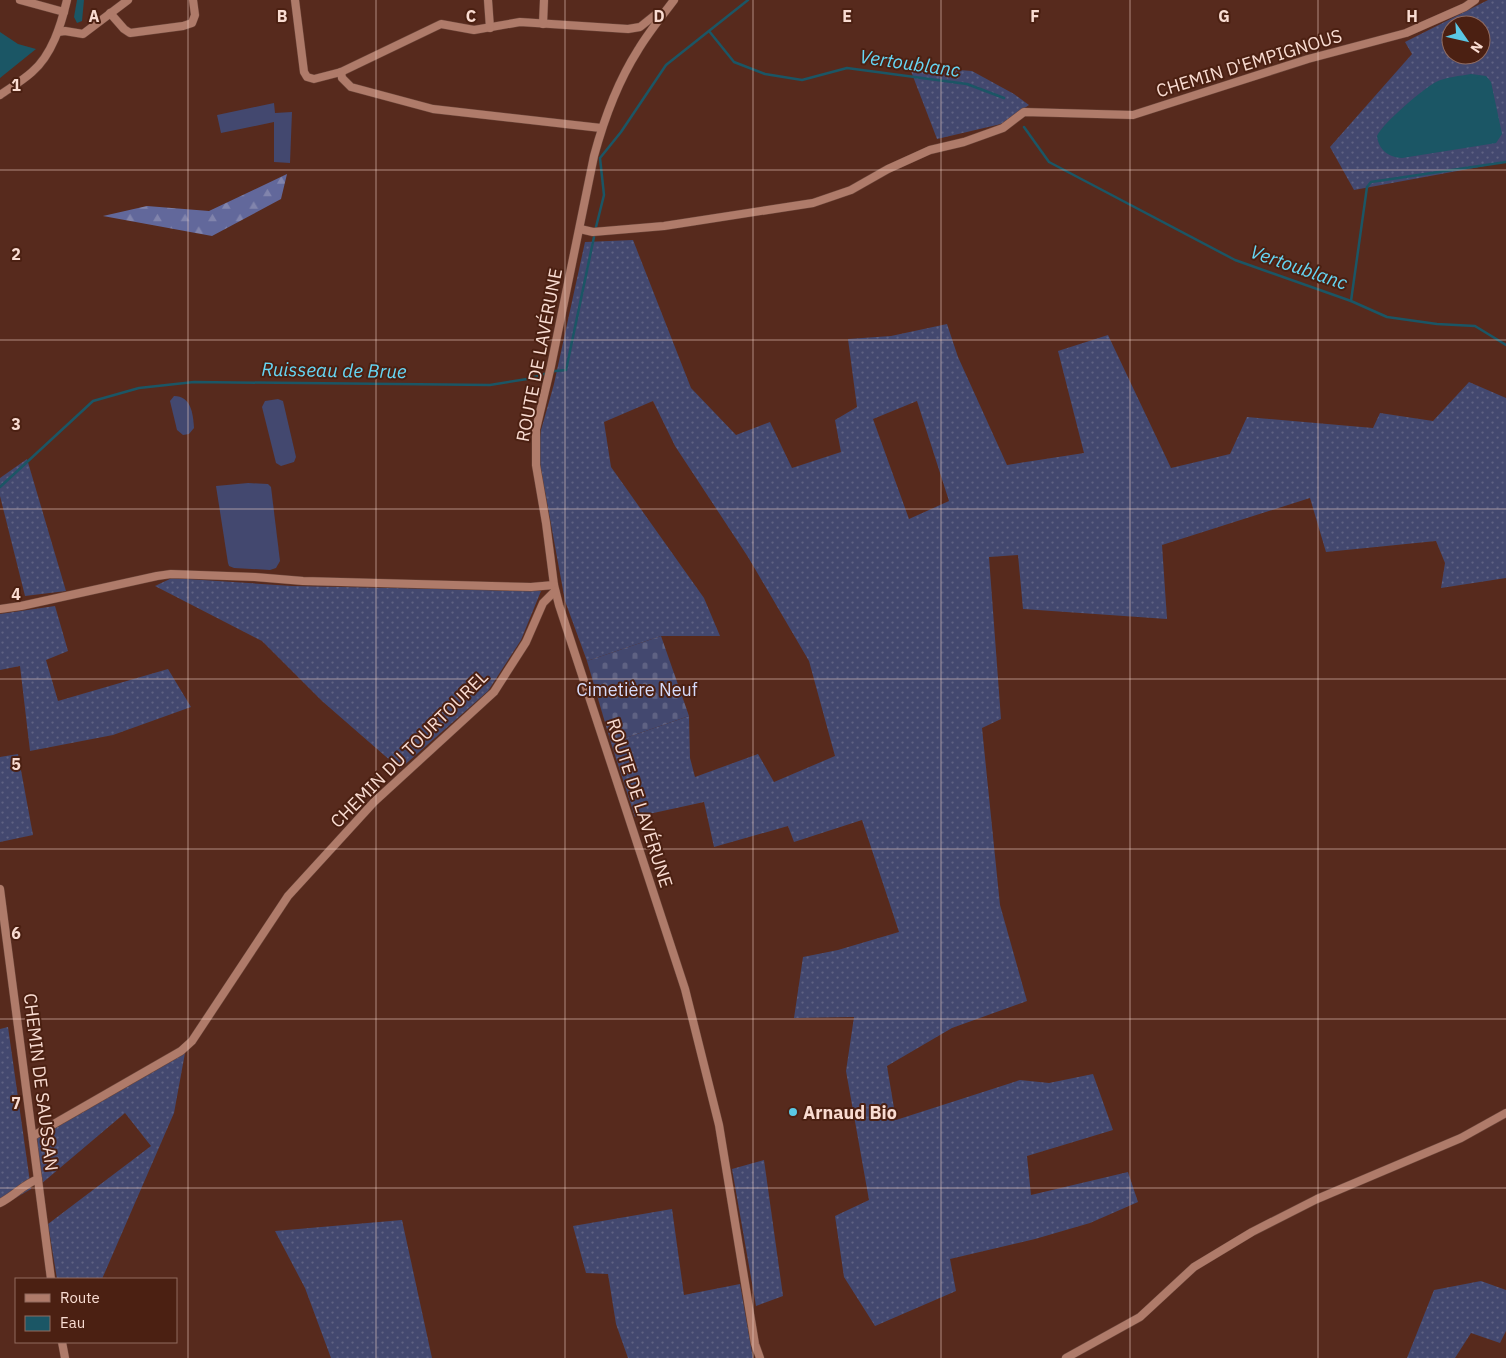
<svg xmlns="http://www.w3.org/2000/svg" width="1506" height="1358" font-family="'IBM Plex Sans',sans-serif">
<defs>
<pattern id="grass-dots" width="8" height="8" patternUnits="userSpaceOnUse" patternTransform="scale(1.25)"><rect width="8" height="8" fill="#43486f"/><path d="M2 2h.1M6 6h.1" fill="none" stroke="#5f6283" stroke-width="1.8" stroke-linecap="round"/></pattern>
<pattern id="forest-firs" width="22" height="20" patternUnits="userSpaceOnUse" patternTransform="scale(1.25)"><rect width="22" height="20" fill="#62689b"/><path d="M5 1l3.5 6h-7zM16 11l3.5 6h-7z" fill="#8184ac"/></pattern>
<pattern id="cemetery-stones" width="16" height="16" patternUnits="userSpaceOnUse" patternTransform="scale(1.25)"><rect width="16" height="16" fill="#43486f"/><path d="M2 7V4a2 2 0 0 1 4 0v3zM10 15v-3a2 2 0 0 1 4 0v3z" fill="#5f6283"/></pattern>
</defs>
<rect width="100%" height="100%" fill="#572a1d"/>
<g fill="url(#grass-dots)" fill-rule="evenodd">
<path d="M 1488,0 L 1506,0 L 1506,162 L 1354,190 L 1330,147 L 1412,54 L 1405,42 ZM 1451,25 L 1481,25 L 1481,55 L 1451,55 Z"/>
<path d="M 909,66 L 972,71 L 1014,94 L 1029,105 L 1001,124 L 937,139 Z"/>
<path d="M 633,240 L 691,388 L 736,435 L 770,422 L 792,468 L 841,452 L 835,420 L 857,407 L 848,339 L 891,336 L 947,324 L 958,357 L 1007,465 L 1084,453 L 1058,351 L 1108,335 L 1171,468 L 1230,454 L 1247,417 L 1373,428 L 1380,413 L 1433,421 L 1469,382 L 1506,398 L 1506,578 L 1441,588 L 1445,563 L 1436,541 L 1326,552 L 1310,498 L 1162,545 L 1167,619 L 1023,609 L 1018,555 L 989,557 L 1001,719 L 982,728 L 1000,905 L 1027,1001 L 952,1028 L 887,1066 L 896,1120 L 1020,1080 L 1049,1083 L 1093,1074 L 1113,1130 L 1027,1156 L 1031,1195 L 1128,1172 L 1138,1202 L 1090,1223 L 1035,1239 L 950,1259 L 956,1291 L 875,1326 L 844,1277 L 835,1216 L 869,1200 L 846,1071 L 854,1017 L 794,1018 L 803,957 L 838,950 L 899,932 L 862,820 L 794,842 L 788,826 L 714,847 L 704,802 L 635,817 L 611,743 L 689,716 L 690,758 L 695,777 L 758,754 L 774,782 L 835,756 L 809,661 L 748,557 L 675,446 L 653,401 L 604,422 L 611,467 L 704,598 L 720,636 L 661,636 L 587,661 L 565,601 L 538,453 L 541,430 L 554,384 L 585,242 ZM 917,401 L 949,501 L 909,519 L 873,419 Z"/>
<path d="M 27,459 L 66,591 L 25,596 L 0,496 L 0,478 Z"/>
<path d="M 172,578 L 292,586 L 541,591 L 521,640 L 488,691 L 400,769 L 322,701 L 262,641 L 155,586 Z"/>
<path d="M 55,606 L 68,651 L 46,660 L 58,701 L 168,669 L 191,707 L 113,735 L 30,751 L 20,666 L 0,670 L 0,614 Z"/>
<path d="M 18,754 L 33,835 L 0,842 L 0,757 Z"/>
<path d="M 8,1027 L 31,1189 L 0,1207 L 0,1029 Z"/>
<path d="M 185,1053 L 174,1113 L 102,1279 L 57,1279 L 48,1224 L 151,1146 L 125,1113 L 41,1184 L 37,1138 Z"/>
<path d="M 764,1160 L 783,1296 L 756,1306 L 732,1169 Z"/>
<path d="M 672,1209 L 684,1295 L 740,1284 L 753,1358 L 628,1358 L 616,1324 L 608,1274 L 586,1273 L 573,1226 Z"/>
<path d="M 402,1220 L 432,1358 L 331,1358 L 305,1288 L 275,1231 Z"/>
<path d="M 1481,1281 L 1506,1290 L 1506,1331 L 1500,1343 L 1471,1333 L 1455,1358 L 1407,1358 L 1434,1290 Z"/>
</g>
<path fill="url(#forest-firs)" d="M 287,174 L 281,199 L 212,236 L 103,216 L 147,206 L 209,211 Z"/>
<path fill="url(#cemetery-stones)" d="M 661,636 L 689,716 L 611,743 L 587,661 Z"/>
<g fill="#43486f">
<path d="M 274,103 L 275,113 L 292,112 L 290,163 L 274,162 L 274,122 L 221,133 L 217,115 Z"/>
<path d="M 174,396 C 191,396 193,413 194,428 L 189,434 L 183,435 L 177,430 L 170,401 Z"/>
<path d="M 278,399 L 283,401 L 296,457 L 294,462 L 281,466 L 276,463 L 262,407 L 265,401 Z"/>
<path d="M 248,483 L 268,484 L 271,487 L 280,561 L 276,568 L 270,570 L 234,568 L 229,566 L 228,563 L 216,486 Z"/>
</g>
<g fill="#1b5665">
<path d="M 77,0 L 84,0 L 82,21 L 77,23 L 74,17 Z"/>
<path d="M 0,32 L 18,44 L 36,49 L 0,78 Z"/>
<path d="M 1471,74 L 1486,76 L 1491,82 L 1502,134 L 1496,143 L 1402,158 C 1389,157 1379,151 1377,136 C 1382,124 1424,88 1436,82 C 1446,77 1460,76 1471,74 Z"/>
</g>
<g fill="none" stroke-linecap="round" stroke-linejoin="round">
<g stroke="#1b5665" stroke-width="2.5">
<path d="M 709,31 L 734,62 L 765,74 L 802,80 L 847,68 L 967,84 L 1004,98"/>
<path d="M 1024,127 L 1049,162 L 1235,260 L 1351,301 L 1387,317 L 1437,324 L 1475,326 L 1506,345"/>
<path d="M 596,227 L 604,195 L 600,158 L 621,132 L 666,65 L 748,0"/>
<path d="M 1351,301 L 1367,187 L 1371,182 L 1506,162"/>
<path d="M 0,487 L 93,401 L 139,388 L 194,382 L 490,385 L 527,379 L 555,371 L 566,370 L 594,237"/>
</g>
<defs>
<g id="minor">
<path d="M 20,0 L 64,12"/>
<path d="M 295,0 L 304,72 L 307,77 L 314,79 L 341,72 L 441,24 L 474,30 L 520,22 L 628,29 L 640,27 L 655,15 L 661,17"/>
<path d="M 488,0 L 490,28"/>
<path d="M 674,0 C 662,16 648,33 638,50 C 617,83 604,119 594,156 L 551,366 L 536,429 L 536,465 L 546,523 L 554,585 L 559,605 L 685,989 L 719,1125 L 755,1344 L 760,1358"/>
<path d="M 110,13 L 124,29 L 130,33 L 183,26 L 192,23 L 195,15 L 193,0"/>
<path d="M 543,24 L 544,0"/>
<path d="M 58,32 L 65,31 L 83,34 L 128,0"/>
<path d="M 341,72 L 342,78 L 351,87 L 433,109 L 601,128"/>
<path d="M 0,95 C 10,88 22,81 32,72 C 52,55 61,25 67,0"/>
<path d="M 580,229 L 593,232 L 664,226 L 813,203 L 851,190 L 888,169 L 930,150 L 964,142 L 1003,128 L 1024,112 L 1133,115 L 1308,59 L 1406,33 L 1465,7 L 1475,0"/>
<path d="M 0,609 L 21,606 L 157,576 L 171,574 L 255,577 L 303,581 L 531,587 L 554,585"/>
<path d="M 0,889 L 51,1279"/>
<path d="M 33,1136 L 181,1051 L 192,1041 L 288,896 L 374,802 L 494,692 L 526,642 L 543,603 L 555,591"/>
<path d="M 0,1203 C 14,1196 24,1184 38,1179"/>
<path d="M 62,1342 L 65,1358"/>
<path d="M 1066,1358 L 1140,1317 L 1194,1267 L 1252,1232 L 1317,1199 L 1461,1138 L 1506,1113"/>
</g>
</defs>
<use href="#minor" stroke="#6c463a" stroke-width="9"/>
<use href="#minor" stroke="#af7b6a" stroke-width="8"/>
</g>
<path fill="none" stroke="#f9dcd2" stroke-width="1" stroke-opacity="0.55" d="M 188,0 L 188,1358M 376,0 L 376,1358M 565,0 L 565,1358M 753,0 L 753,1358M 941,0 L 941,1358M 1130,0 L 1130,1358M 1318,0 L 1318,1358M 0,170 L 1506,170M 0,340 L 1506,340M 0,509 L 1506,509M 0,679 L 1506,679M 0,849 L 1506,849M 0,1019 L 1506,1019M 0,1188 L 1506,1188"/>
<circle fill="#5ac8e5" stroke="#4b2012" stroke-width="2" cx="793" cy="1112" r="5"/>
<g text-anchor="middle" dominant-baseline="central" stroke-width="4" stroke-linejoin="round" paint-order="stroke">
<g font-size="18" fill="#f9dcd2" stroke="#4b2012">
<text transform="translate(1249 63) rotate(-17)">CHEMIN D'EMPIGNOUS</text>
<text transform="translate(539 355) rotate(-79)">ROUTE DE LAVÉRUNE</text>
<text transform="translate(409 749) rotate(-45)">CHEMIN DU TOURTOUREL</text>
<text transform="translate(640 803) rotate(72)">ROUTE DE LAVÉRUNE</text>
<text transform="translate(41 1082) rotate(83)">CHEMIN DE SAUSSAN</text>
</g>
<g font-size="18" fill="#d6dbfb" stroke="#4b2012">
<text x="637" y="689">Cimetière Neuf</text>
</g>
<g font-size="18" font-weight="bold" fill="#f9dcd2" stroke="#4b2012" text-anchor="start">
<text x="803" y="1112">Arnaud Bio</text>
</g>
<g font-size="19" font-style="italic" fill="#66d6f4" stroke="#4b2012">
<text transform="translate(910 63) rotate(8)">Vertoublanc</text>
<text transform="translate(1299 267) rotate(19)">Vertoublanc</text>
<text transform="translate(334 370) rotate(1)">Ruisseau de Brue</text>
</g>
</g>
<g font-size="16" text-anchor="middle" font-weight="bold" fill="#f9dcd2" stroke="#4b2012" stroke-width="4" stroke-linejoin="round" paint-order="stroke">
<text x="94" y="22">A</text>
<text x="282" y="22">B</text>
<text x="471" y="22">C</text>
<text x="659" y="22">D</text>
<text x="847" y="22">E</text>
<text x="1035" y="22">F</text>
<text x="1224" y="22">G</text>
<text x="1412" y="22">H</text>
<text x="16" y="91">1</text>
<text x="16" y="260">2</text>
<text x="16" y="430">3</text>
<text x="16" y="600">4</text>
<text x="16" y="770">5</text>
<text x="16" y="939">6</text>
<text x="16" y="1109">7</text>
</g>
<rect x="15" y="1278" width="162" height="65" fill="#4b2012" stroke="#916b5f"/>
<rect x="25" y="1294" width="25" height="8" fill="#af7b6a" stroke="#916b5f"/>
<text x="60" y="1303" font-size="15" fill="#f9dcd2">Route</text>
<rect x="25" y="1316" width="25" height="15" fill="#1b5665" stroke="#916b5f"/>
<text x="60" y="1328" font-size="15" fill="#f9dcd2">Eau</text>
<g transform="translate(1466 40) rotate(124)"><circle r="24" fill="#4b2012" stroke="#916b5f"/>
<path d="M0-4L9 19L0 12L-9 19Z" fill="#5ac8e5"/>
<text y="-8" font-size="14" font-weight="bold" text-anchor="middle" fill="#f9dcd2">N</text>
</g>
</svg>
